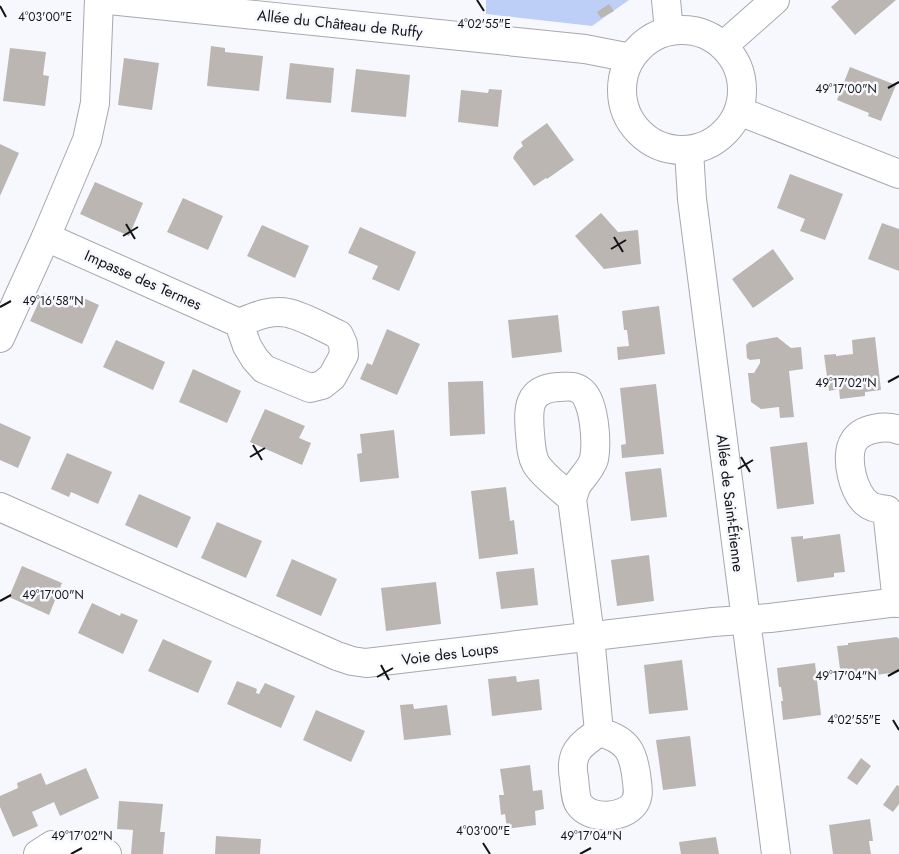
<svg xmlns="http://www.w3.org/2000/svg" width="899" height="854" font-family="Jost,sans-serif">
<rect width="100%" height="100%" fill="#f6f8fe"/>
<path fill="#bdcef7" d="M 486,0 L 629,0 L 592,26 L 486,14 Z"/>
<g fill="#bcb6b3">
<path d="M 839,0 L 896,0 L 855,35 L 831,7 Z"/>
<path d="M 609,4 L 614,11 L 601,18 L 597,12 Z"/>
<path d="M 211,46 L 225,48 L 225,52 L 263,56 L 259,91 L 207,86 Z"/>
<path d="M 10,48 L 46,52 L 43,75 L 49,76 L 45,106 L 3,101 Z"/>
<path d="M 124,58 L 159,63 L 152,110 L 118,105 Z"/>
<path d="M 290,63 L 334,68 L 331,103 L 286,99 Z"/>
<path d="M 850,67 L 896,85 L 881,121 L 868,116 L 869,113 L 837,100 Z"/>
<path d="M 356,69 L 410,75 L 406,117 L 351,112 Z"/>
<path d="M 489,89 L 502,90 L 498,127 L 458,122 L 461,90 L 488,93 Z"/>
<path d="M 547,123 L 574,160 L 547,179 L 546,178 L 534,186 L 513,158 L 516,152 L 523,146 L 521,142 Z"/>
<path d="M 0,144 L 19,153 L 0,196 Z"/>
<path d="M 790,174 L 843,194 L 825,240 L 800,231 L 805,219 L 777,208 Z"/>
<path d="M 95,182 L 143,203 L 129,236 L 80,214 Z"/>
<path d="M 183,198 L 223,216 L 208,250 L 167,232 Z"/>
<path d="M 601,213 L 618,232 L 638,230 L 641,264 L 604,269 L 575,236 Z"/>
<path d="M 882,223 L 899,229 L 899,271 L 868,259 Z"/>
<path d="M 262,225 L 309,246 L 295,278 L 247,256 Z"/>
<path d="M 360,227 L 416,252 L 399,291 L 372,279 L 378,266 L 348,253 Z"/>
<path d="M 773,249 L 794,279 L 753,308 L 732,279 Z"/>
<path d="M 43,293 L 72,306 L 77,295 L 99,305 L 82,344 L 30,321 Z"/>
<path d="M 659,306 L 665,354 L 618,360 L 617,347 L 629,346 L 627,330 L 624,330 L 622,311 Z"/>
<path d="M 558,315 L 562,352 L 512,358 L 508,320 Z"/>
<path d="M 387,329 L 420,344 L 397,395 L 360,379 L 367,363 L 372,365 Z"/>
<path d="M 777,337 L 791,348 L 801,347 L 803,369 L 789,371 L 794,417 L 780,418 L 779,407 L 761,409 L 751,402 L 748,373 L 754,373 L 760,363 L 760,359 L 750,360 L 747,358 L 746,345 L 749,342 Z"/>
<path d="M 875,337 L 881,390 L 865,392 L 865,396 L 840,399 L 839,389 L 829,391 L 824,355 L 836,354 L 836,356 L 853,354 L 852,340 Z"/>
<path d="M 116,340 L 165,362 L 153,390 L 103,367 Z"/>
<path d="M 193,369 L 241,391 L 227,423 L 179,402 Z"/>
<path d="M 483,381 L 485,434 L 450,436 L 448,382 Z"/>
<path d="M 656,384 L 664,454 L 622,458 L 621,445 L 626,444 L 620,388 Z"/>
<path d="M 265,409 L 305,426 L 299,438 L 311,443 L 302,465 L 250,442 Z"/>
<path d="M 0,423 L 31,437 L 18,468 L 0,460 Z"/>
<path d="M 394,430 L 399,478 L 360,482 L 357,454 L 362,453 L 360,434 Z"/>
<path d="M 807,442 L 814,504 L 777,509 L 770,447 Z"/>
<path d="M 67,453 L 112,472 L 98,504 L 71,492 L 69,497 L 51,489 Z"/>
<path d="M 661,468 L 667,517 L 631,521 L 625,472 Z"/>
<path d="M 506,487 L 510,521 L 514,520 L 518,554 L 479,559 L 471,491 Z"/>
<path d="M 139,494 L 191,517 L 177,548 L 125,525 Z"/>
<path d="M 217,522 L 262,541 L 246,578 L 201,558 Z"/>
<path d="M 840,534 L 845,572 L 834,573 L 834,577 L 797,582 L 791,537 L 803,536 L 803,539 Z"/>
<path d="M 649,555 L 654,601 L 617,606 L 611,560 Z"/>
<path d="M 292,559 L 337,579 L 321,616 L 276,596 Z"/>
<path d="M 22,566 L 62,583 L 49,615 L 9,597 Z"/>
<path d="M 534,568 L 538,605 L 501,609 L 496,572 Z"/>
<path d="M 436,582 L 441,624 L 386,631 L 381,588 Z"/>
<path d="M 92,603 L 120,616 L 121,613 L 138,620 L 123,654 L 78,633 Z"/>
<path d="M 897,637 L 899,639 L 899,672 L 852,678 L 852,676 L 841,677 L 837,646 L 848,645 L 848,643 Z"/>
<path d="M 163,639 L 212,661 L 198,693 L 148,671 Z"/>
<path d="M 682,660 L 688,710 L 649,714 L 644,665 Z"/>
<path d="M 815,663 L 821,715 L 783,720 L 781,701 L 783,701 L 781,687 L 779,687 L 777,668 Z"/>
<path d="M 516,676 L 517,682 L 539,679 L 542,710 L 492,716 L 488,679 Z"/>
<path d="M 237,681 L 257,689 L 256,693 L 259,694 L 265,683 L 295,696 L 281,728 L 227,704 Z"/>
<path d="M 413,704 L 414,709 L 447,705 L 451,735 L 404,740 L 400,705 Z"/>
<path d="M 316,710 L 365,731 L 351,762 L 303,740 Z"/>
<path d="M 690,736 L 696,786 L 663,790 L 656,740 Z"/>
<path d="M 861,758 L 871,766 L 857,785 L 847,778 Z"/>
<path d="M 530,765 L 533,791 L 542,790 L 544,809 L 535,811 L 536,825 L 507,829 L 505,814 L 501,815 L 499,795 L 504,795 L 500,769 Z"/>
<path d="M 86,768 L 99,798 L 60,816 L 54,802 L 32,812 L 38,826 L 13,837 L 0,807 L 0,796 L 18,788 L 17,783 L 41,773 L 46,785 Z"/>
<path d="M 897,785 L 899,786 L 899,804 L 893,812 L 883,805 Z"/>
<path d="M 119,801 L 163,804 L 160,832 L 165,832 L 163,854 L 131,854 L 133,830 L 117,829 Z"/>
<path d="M 870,819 L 873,841 L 869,841 L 871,854 L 833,854 L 829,825 Z"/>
<path d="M 216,836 L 261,839 L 260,854 L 215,854 Z"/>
<path d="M 716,837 L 719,854 L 681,854 L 679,842 Z"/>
</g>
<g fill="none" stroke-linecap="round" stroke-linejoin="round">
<defs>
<g id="minor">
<path d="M 109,0 L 585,49 L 631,58"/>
<path d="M 666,0 L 669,31"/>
<circle cx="682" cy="90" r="60"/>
<path d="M 723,46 L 775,0"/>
<path d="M 739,111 L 899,174"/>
<path d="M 689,151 L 692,199 L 776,854"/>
<path d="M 46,237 L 239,323 L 247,346 L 255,359 L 264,369 L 310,388 L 322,385 L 332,377 L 344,355 L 343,344 L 339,335 C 324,328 303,316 288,313 C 271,309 254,317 239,323"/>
<path d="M 0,338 L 46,237 L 87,140 L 95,103 L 99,0"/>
<path d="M 572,499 C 561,488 544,477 536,464 C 531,455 531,444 530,434 C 528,409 527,389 558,387 C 565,387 574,385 580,390 C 595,399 597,443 594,459 C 591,469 583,476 577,485 C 575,489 574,494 572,499 L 590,636 L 599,732 C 580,745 569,753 574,778 C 575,786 575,798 579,804 C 590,820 623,819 634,804 C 639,797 638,790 637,782 C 634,753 629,740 599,732"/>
<path d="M 0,507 L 337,656 L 352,661 L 366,663 L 713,622 L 770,618 L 899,602"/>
<path d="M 887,510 C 881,509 873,508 869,505 C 853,495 844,456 854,441 C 862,428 886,425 899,430"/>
<path d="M 887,510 L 897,603"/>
<path d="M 38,854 L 52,845 L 94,848 L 107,854"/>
</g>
</defs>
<use href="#minor" stroke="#a6a8ae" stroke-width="30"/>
<use href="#minor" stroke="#fff" stroke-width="28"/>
</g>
<path fill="none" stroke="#121315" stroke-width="2" d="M 477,0 L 484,11M 0,6 L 6,17M 888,88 L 899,82M 126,224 L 135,239M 123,236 L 138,227M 614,237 L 623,252M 611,249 L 626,240M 0,307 L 11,301M 888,382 L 899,376M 253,445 L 262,460M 250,457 L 265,448M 741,457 L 750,472M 738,469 L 753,460M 0,601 L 11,595M 381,665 L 389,680M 888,676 L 899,670M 377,677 L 393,668M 893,720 L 899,730M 483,843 L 490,854M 71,854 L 82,848M 580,854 L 591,848"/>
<g text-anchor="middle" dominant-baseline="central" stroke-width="5" stroke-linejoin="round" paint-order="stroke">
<g font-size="15" fill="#121315" stroke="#f6f8fe">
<text transform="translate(340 24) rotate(6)">Allée du Château de Ruffy</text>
<text transform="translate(143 280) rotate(24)">Impasse des Termes</text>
<text transform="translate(730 503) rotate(83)">Allée de Saint-Étienne</text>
<text transform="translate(450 654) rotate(-7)">Voie des Loups</text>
</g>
</g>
<g font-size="12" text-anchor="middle" fill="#121315" stroke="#f6f8fe" stroke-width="5" stroke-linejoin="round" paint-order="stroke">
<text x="45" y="21">4°03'00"E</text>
<text x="484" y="28">4°02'55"E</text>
<text x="846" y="93">49°17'00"N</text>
<text x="53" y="305">49°16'58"N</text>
<text x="846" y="387">49°17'02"N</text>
<text x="53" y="599">49°17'00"N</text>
<text x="846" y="680">49°17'04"N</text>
<text x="854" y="724">4°02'55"E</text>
<text x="483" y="835">4°03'00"E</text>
<text x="82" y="840">49°17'02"N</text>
<text x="591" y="840">49°17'04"N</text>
</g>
</svg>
